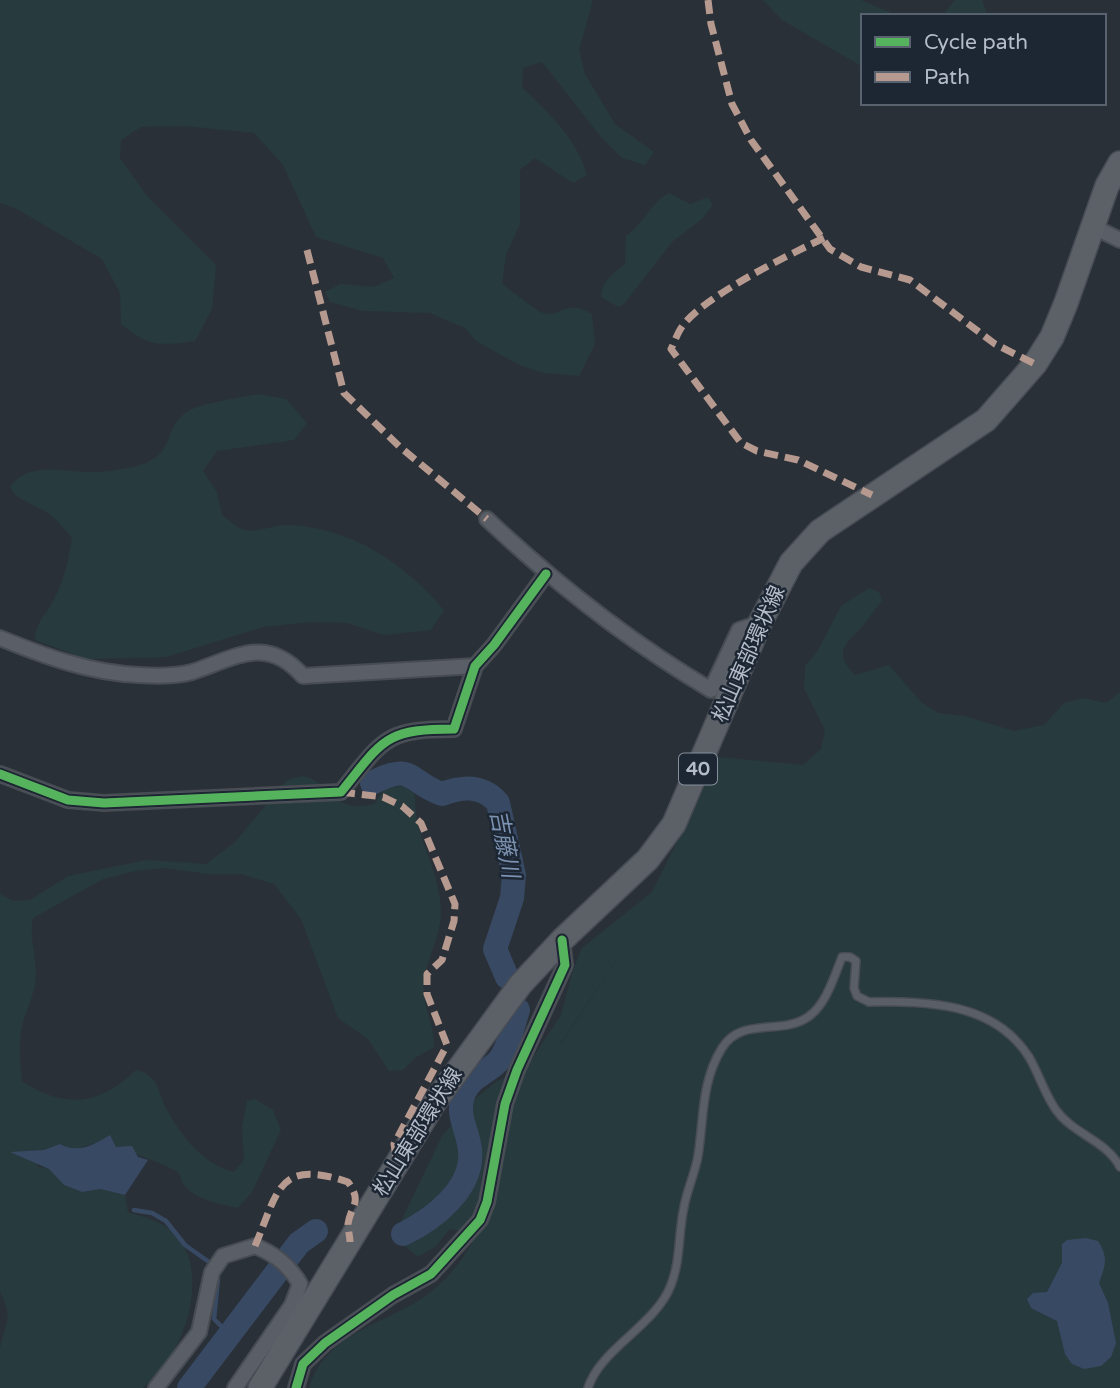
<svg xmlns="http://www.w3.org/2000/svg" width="1120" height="1388" font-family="'Varela Round','Noto Sans JP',sans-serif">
<rect width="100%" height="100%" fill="#2a3038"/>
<g fill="#273a3e" fill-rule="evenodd">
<path d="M 0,0 L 593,0 L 579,50 L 585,74 L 615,124 L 654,152 L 645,165 L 622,158 L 601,137 L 542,62 L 523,68 L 522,87 C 548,112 578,140 587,175 L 573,183 L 535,158 L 520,170 L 520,224 L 506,255 L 502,284 C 509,289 538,312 543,313 C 560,318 566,298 592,314 L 595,344 L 579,376 L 545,373 L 521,366 L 476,341 L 465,328 L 430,313 L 363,311 L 330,302 L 325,292 L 340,284 L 374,287 L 394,278 L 383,258 L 316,237 L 283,165 L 254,133 L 186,126 L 141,127 L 121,140 L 120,158 L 147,196 L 216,265 L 212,309 L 195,341 C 160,346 149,347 121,324 L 120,293 L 102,259 L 15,208 L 0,203 Z"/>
<path d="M 763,0 L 861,0 L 899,16 L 863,16 L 863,67 L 782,20 Z"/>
<path d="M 955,0 L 982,0 L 988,16 L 942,16 Z"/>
<path d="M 669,193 L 690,204 L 708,197 L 713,205 L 702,219 L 672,242 L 624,304 L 618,307 L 601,297 C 603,279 612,275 625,264 L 626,236 C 643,225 652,201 669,193 Z"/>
<path d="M 259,394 L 286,399 L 307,423 L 294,440 L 217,451 L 203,471 L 217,492 L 222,515 C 228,519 237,528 245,530 C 259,533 278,523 293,525 C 355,530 405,564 444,610 L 431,630 L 384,635 L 347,623 L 311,622 L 263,627 L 166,657 L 86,659 L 35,640 C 37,618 45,618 53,601 C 64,581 69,559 72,537 L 50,514 L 16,496 L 10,487 C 28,461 62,472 90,472 C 103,472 119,470 133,467 C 181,456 159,427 190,410 C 204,403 242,397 259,394 Z"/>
<path d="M 869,588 L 879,592 L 882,601 C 874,610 868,620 860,629 C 842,647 835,654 855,675 L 889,665 L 921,702 L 938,713 L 965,716 L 1014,731 L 1044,725 L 1064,703 L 1084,698 L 1106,703 L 1120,692 L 1120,1388 L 309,1388 C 323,1339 372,1327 411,1305 C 437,1291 458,1268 472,1243 L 462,1231 L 450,1229 L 435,1247 L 418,1257 L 406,1247 L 402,1219 L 442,1136 L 472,1101 L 497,1081 L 524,1071 L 561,1015 L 573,970 L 582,948 L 652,892 L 719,757 L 803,765 L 821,749 L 825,730 L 804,688 L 805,666 L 817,652 L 841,606 ZM 632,936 L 561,1044 L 561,1043 Z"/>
<path d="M 302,776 C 334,782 331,815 374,804 L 386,787 L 403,786 L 414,792 C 416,804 415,818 419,829 C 427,856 441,882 441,912 C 441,941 420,968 424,995 C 426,1014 435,1028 434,1047 L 415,1058 L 403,1070 L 389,1071 L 368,1039 L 338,1018 L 301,919 L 274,884 L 241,874 L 210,874 L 163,868 L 136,871 L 103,879 L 33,918 C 29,937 36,954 36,973 C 36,993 27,1007 22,1026 C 18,1045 20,1062 22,1081 C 64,1109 99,1106 136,1070 C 158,1074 158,1092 167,1110 C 182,1137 204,1165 234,1172 L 244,1160 L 242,1127 L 247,1101 L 255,1099 L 273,1110 L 281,1130 L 252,1192 L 238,1208 C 221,1204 195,1200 184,1185 C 180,1180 182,1175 176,1171 C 168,1165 106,1142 96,1143 C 88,1145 79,1148 70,1150 L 60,1144 L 44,1150 L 37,1166 L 49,1169 L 64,1185 L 82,1192 L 100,1189 L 125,1195 L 128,1212 C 144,1217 167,1223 177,1236 C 207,1271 188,1335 163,1369 C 158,1376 149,1382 143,1388 L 0,1388 C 0,1376 0,1361 0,1349 C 4,1322 15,1321 0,1292 L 0,894 L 13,901 L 30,900 L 68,876 L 146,860 L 206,864 L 234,843 L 287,780 Z"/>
</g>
<g fill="#384963">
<path d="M 110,1135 L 116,1147 L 132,1146 L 138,1157 L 148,1160 L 125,1195 L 100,1189 L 82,1192 L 64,1185 L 49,1169 L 10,1152 L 44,1150 L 60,1144 C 77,1154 94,1145 110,1135 Z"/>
<path d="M 1086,1238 L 1098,1241 C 1109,1258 1105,1266 1099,1283 L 1108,1303 L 1116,1343 L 1111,1357 L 1101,1366 L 1084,1369 L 1072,1364 L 1065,1354 L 1057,1321 L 1031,1308 L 1027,1299 L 1033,1293 L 1047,1292 L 1062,1263 L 1062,1244 L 1067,1240 Z"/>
</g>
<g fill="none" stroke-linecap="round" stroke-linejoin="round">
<g stroke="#384963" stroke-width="4.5">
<path d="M 134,1210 L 152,1213 L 166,1221 L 185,1245 L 209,1262"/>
<path d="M 218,1279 L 214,1319 L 229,1334"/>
</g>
<g stroke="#384963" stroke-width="24">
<path d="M 372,783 C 413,761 408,782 442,794 C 463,786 483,785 498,803 L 514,875 L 512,898 L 495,949 L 507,977"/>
<path d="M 403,1234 C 432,1220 474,1189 470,1150 C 468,1129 455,1115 464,1093 C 472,1074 493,1072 502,1056 C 510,1043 513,1025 518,1010"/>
<path d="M 189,1388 L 299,1243 L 316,1231"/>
</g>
<defs>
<path id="lane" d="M 588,1388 C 600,1349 656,1325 671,1285 C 681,1259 678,1234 684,1207 C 687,1190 695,1173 698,1156 C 704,1118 701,1082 722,1048 C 742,1016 780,1036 808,1017 C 826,1005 834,977 842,957 L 850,957 L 856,961 L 854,988 L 857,996 L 869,1002 C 927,1001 994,1002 1029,1057 C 1039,1074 1045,1095 1056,1110 C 1073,1134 1107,1141 1120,1167"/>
<g id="street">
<path d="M 1092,226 L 1120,240"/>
<path d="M 487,519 C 556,584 630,642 711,690 L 739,630 L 760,623"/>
<path d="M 0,638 C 44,656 90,673 139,675 C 154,676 177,676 192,672 C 235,658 266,634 303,676 L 475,666"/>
<path d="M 0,774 L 68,800 L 104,803 L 341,792 C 383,740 384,729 454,729 L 475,666 L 494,645 L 546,574"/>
<path d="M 156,1388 L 199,1332 L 212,1272 L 223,1256 L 255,1246 C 275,1254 289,1265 300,1284 L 292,1305 L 235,1388"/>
<path d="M 296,1388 L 303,1364 L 325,1343 L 393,1295 L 431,1274 L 480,1220 L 487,1202 L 505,1104 L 517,1070 L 565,965 L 562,940"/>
</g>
<path id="primary" d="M 260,1388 L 434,1103 L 520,985 L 562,940 L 648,859 L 674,824 L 760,623 L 791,563 L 820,531 L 986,420 L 1035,364 L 1052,337 L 1066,303 L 1107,186 L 1120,163"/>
</defs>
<use href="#lane" stroke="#484c53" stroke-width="10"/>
<use href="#street" stroke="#484c53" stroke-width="18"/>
<use href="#primary" stroke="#484c55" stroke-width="26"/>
<use href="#lane" stroke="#5a5e66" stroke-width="7"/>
<use href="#street" stroke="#5a5e66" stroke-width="14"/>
<use href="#primary" stroke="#5c6168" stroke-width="23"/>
<g stroke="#b69a8f" stroke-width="7" stroke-dasharray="14 7" stroke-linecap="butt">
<path d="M 708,0 L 711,24 L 732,104 L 751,140 L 830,249 L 861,267 L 910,280 L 995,344 L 1035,364"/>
<path d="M 824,238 C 788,255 707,295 684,324 C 678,331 675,341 671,349 L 741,443 L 757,451 L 798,460 L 872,495"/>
<path d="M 307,250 L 344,393 L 400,447 L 487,519"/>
<path d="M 341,792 L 383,797 L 402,806 L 421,823 L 455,904 L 454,921 L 442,960 L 427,974 L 427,994 L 447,1045 L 394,1144 L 397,1163"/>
<path d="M 255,1246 C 279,1189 278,1159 348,1182 C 363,1203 351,1204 348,1224 C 348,1230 350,1237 350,1242"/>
</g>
<defs>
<g id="cycleway">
<path d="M 0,774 L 68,800 L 104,803 L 341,792 C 383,740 384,729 454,729 L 475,666 L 494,645 L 546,574"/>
<path d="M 296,1388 L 303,1364 L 325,1343 L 393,1295 L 431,1274 L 480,1220 L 487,1202 L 505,1104 L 517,1070 L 565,965 L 562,940"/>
</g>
</defs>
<use href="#cycleway" stroke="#1d2633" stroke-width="13"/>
<use href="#cycleway" stroke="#56b35d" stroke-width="9"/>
</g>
<g text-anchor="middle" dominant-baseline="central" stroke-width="5" stroke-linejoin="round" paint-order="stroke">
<rect fill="#1d2633" stroke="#878f9c" stroke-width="2" x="679" y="753.5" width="38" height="31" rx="5"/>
<g font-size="19" font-weight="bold" fill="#b4bcc9">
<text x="698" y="769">40</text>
</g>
<g font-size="21" fill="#b4bcc9" stroke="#1d2633">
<text transform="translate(749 654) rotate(-66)">松山東部環状線</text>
<text transform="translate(418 1132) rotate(-58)">松山東部環状線</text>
</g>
<g font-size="23" font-style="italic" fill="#7c92b1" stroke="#1d2633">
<text transform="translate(504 844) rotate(79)">吉藤川</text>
</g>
</g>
<rect x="861" y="14" width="245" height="91" fill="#1d2633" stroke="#59626f" stroke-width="2"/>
<rect x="875" y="37" width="35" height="10" fill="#56b35d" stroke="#59626f" stroke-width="2"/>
<text x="924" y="49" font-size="21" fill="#b4bcc9">Cycle path</text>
<rect x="875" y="72" width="35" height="10" fill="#b69a8f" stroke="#59626f" stroke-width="2"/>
<text x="924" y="84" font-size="21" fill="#b4bcc9">Path</text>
</svg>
